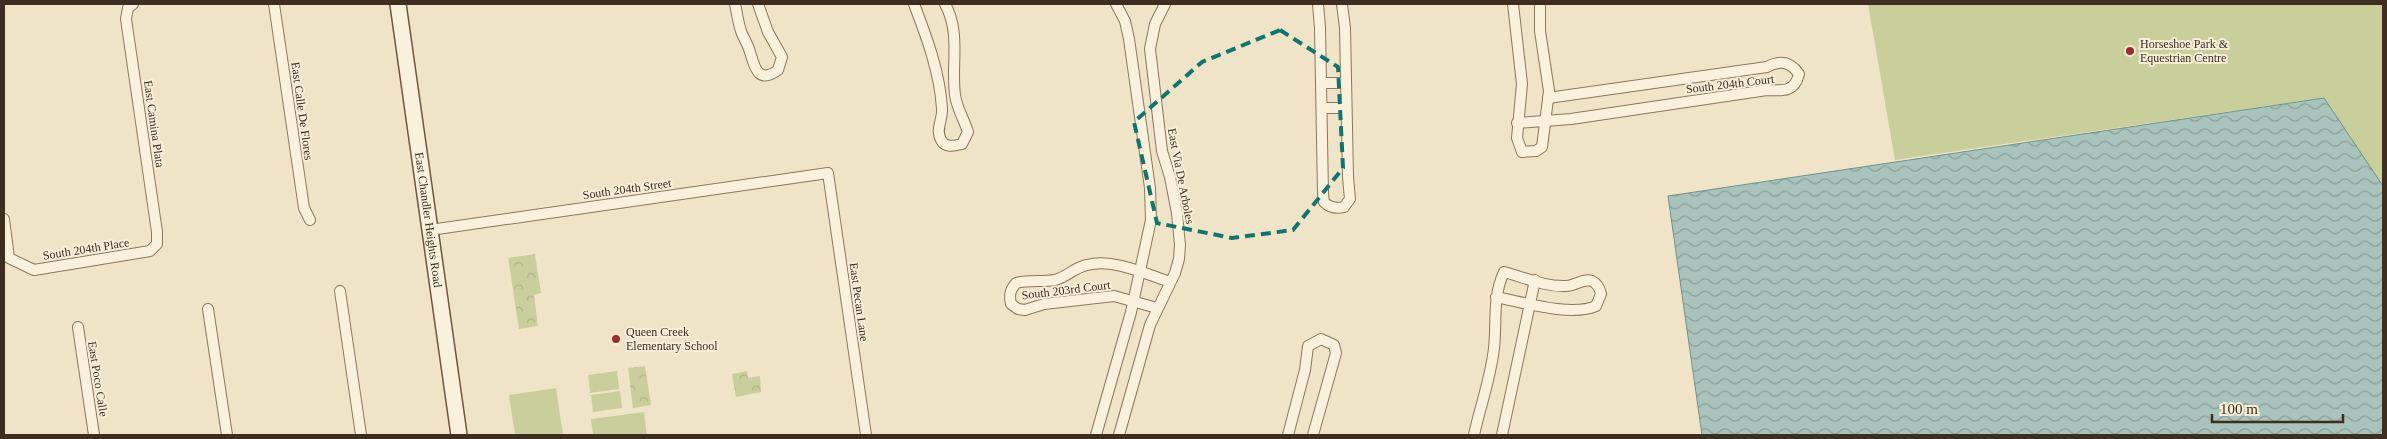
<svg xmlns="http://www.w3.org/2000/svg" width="2387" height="439" font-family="Georgia,serif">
<defs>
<pattern id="park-crowns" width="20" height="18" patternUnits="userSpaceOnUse" patternTransform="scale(1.25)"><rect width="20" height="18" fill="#c9cf9b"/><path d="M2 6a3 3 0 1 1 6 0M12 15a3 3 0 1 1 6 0" fill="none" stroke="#aeb285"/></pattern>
<pattern id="water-waves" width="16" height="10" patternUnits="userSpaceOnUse" patternTransform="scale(1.25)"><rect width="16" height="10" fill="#a9c4bc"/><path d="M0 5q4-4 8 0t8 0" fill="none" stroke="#8ba098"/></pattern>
</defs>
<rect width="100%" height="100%" fill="#f0e4c8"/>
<g fill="url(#park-crowns)">
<path d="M 535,254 L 541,293 L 534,295 L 538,326 L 519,329 L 508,258 Z"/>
<path d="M 645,366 L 651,405 L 633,408 L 628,368 Z"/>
<path d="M 747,371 L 748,378 L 760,376 L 761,392 L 736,397 L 732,374 Z"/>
</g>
<g fill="#c9cf9b">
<path d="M 1868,4 L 2383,4 L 2383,186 L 2323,98 L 1895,160 Z"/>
<path d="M 617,371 L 619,389 L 590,393 L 588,375 Z"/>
<path d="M 556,388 L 563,435 L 515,435 L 509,395 Z"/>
<path d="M 620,391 L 622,408 L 593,412 L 591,395 Z"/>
<path d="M 644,412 L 647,435 L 593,435 L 591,419 Z"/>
</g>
<path fill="url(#water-waves)" stroke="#6f938a" d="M 2324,98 L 2383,186 L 2383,435 L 1702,435 L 1668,196 Z"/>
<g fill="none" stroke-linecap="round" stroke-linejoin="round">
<defs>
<g id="minor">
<path d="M 274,4 L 304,208 L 310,220"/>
<path d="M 735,4 C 737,13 738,22 741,31 C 743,37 747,43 749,49 C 754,63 756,86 778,70 L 782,57 L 768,32 L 758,4"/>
<path d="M 914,4 C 927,38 940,73 942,109 C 943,119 935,130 941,140 C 945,148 954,146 962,144 L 968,132 C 964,119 957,109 955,95 C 951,64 961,33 945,4"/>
<path d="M 1318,4 L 1320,28 L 1323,194 L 1324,202 C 1330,208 1336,209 1344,207 L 1350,199 L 1348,177 L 1345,28 L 1342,4"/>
<path d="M 1513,4 L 1522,84 L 1517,138 L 1522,152 L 1536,151 L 1542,147 L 1549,91 L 1540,31 L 1540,4"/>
<path d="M 1322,83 L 1346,83"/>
<path d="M 1322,108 L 1346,108"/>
<path d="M 1517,123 L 1571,119 L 1767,90 C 1783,91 1795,92 1799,74 C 1790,61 1780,60 1767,67 L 1548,98"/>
<path d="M 4,219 L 9,258 L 34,270 L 150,251 L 157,244 L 157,232 L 126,19 L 128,8 L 133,4"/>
<path d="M 430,230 L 828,173 L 866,435"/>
<path d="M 340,291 L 361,435"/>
<path d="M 1157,308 L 1114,296 L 1044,304 L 1025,310 L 1018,309 L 1011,304 C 1009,295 1010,290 1016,283 C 1029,280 1042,282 1055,280 C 1067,277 1075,267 1087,265 C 1113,258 1146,274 1170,282"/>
<path d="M 208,309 L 227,435"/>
<path d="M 78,327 L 94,435"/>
<path d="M 1096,435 L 1131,312 L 1151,220 L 1150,188 L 1129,39 L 1125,21 L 1116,4"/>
<path d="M 1119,435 L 1150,325 L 1175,273 L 1179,259 L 1180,245 L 1177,213 L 1170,177 L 1162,151 L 1150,49 L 1155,24 L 1165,4"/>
<path d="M 1288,435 L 1305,370 L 1308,346 L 1321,339 L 1334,345 L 1336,353 L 1313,435"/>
<path d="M 1474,435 C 1480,407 1491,377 1494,348 C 1497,322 1492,298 1504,272 C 1523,277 1545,287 1566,286 C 1575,286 1583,278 1592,281 C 1598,284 1600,289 1601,294 L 1596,306 C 1571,317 1522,302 1496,297"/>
<path d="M 1502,435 L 1535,280"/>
</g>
<g id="secondary">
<path id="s1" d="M 398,4 L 459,435"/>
</g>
</defs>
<use href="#minor" stroke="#8d765c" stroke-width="12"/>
<use href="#secondary" stroke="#6f573f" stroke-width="18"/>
<use href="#minor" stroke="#faf1dc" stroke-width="10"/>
<use href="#secondary" stroke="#faf1dc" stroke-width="15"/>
</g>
<path fill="none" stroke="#0f766e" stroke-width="4" stroke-dasharray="10 6" stroke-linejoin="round" d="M 1280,30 L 1338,67 L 1343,168 L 1293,230 L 1232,238 L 1157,223 L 1134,122 L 1202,62 Z"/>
<g fill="#9e2a2b" stroke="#f7eed8" stroke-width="2">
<circle cx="2130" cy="51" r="5"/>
<circle cx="616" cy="339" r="5"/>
</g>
<g text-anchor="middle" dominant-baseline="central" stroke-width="4" stroke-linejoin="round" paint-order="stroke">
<g font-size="12" fill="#3d2e20" stroke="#f7eed8" text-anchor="start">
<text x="2140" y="44">Horseshoe Park &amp;<tspan x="2140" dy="14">Equestrian Centre</tspan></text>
<text x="626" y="332">Queen Creek<tspan x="626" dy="14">Elementary School</tspan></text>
</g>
<g font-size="12" fill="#3d2e20" stroke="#f7eed8">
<text transform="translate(1730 84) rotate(-7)">South 204th Court</text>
<text transform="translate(302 111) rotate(82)">East Calle De Flores</text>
<text transform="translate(154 124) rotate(82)">East Camina Plata</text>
<text transform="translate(1181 176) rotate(79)">East Via De Arboles</text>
<text transform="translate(627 189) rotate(-8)">South 204th Street</text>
<text stroke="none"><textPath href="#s1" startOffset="218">East Chandler Heights Road</textPath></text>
<text transform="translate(86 249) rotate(-9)">South 204th Place</text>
<text transform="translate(1066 290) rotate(-7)">South 203rd Court</text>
<text transform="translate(859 302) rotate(82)">East Pecan Lane</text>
<text transform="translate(98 379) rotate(81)">East Poco Calle</text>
</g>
</g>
<rect width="2387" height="439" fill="none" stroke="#3d2e20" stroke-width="10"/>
<path d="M2212 414v8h131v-8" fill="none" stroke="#3d2e20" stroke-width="2.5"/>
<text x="2220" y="414" font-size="15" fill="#3d2e20" stroke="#f7eed8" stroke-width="4" paint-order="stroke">100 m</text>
</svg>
